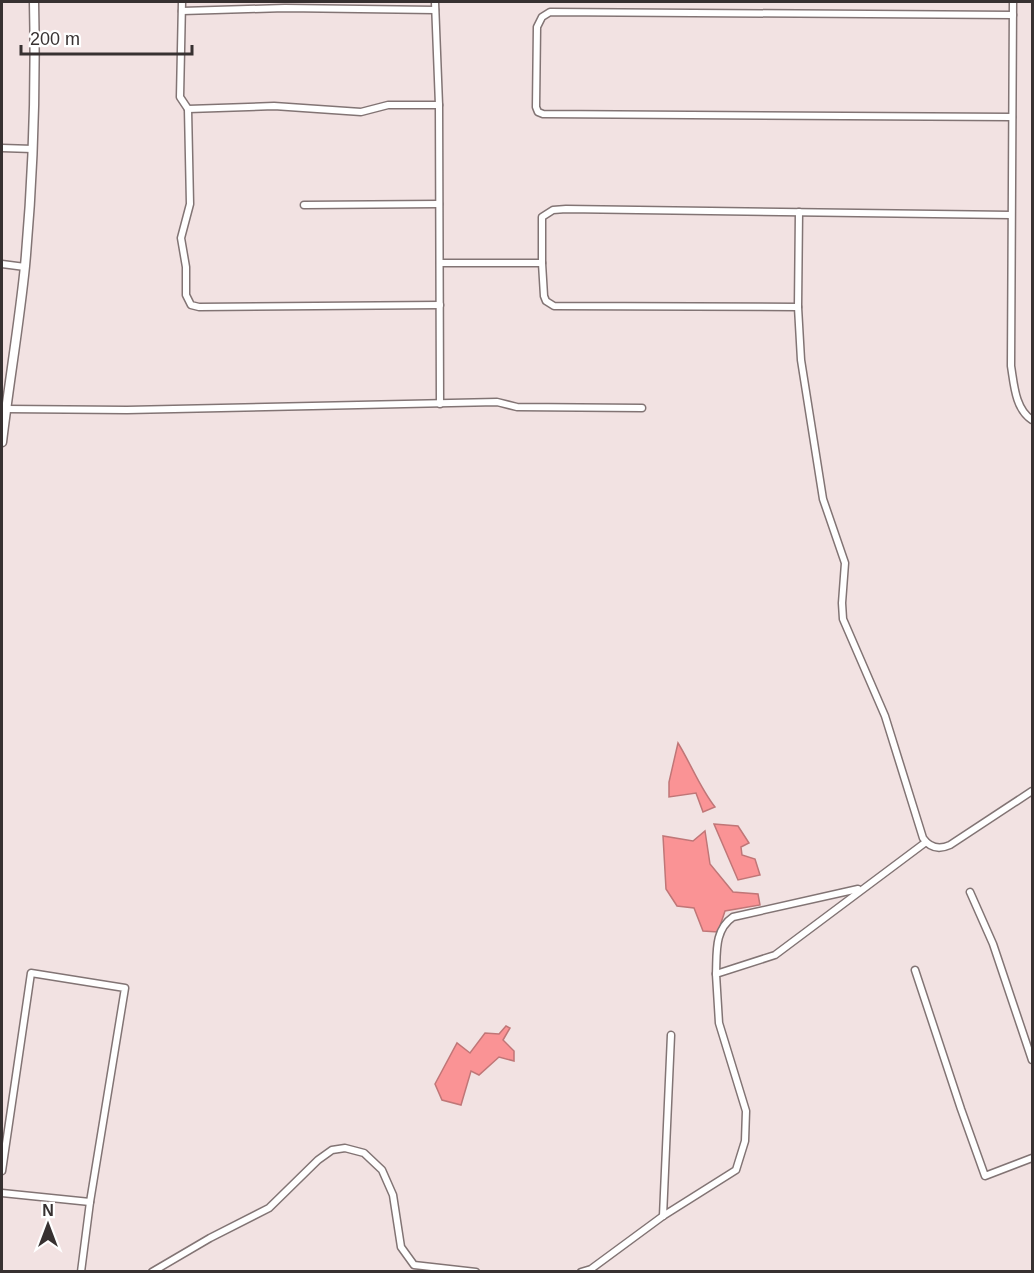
<svg xmlns="http://www.w3.org/2000/svg" width="1034" height="1273" font-family="Arial,sans-serif">
<rect width="100%" height="100%" fill="#f2e2e2"/>
<g fill="#fa9395" stroke="#c07677" stroke-width="1.5">
<path d="M 678,743 C 691,764 700,788 715,807 L 703,812 L 696,793 L 669,797 L 669,782 Z"/>
<path d="M 714,824 L 738,826 L 749,843 L 741,847 L 742,855 L 755,859 L 760,875 L 738,880 Z"/>
<path d="M 705,831 L 710,864 L 733,892 L 758,894 L 760,905 L 725,911 L 718,932 L 703,931 L 694,908 L 677,906 L 666,889 L 663,836 L 693,841 Z"/>
<path d="M 506,1026 L 510,1028 L 503,1040 L 514,1051 L 514,1061 L 499,1057 L 479,1075 L 471,1071 L 461,1105 L 442,1100 L 435,1084 L 457,1043 L 470,1053 L 485,1033 L 499,1034 Z"/>
</g>
<g fill="none" stroke-linecap="round" stroke-linejoin="round">
<defs>
<g id="minor">
<path d="M 182,2 L 180,97 L 188,109 L 274,106 L 361,112 L 388,105 L 439,105"/>
<path d="M 435,2 L 439,105 L 440,404"/>
<path d="M 1013,2 L 1011,366 C 1014,384 1015,409 1032,420"/>
<path d="M 182,11 L 285,8 L 435,10"/>
<path d="M 188,109 L 190,204 L 181,238 L 186,267 L 186,295 L 191,305 L 199,307 L 440,305"/>
<path d="M 1012,117 L 543,114 L 538,112 L 536,107 L 537,27 L 542,17 L 550,12 L 1013,15"/>
<path d="M 2,148 L 33,149"/>
<path d="M 304,205 L 439,204"/>
<path d="M 799,212 L 798,307 L 801,360 L 823,499 L 845,563 L 842,603 L 843,619 L 885,716 L 923,838 C 930,848 939,850 950,845 L 1032,791"/>
<path d="M 440,263 L 542,263"/>
<path d="M 2,264 L 25,267"/>
<path d="M 798,307 L 554,306 L 546,301 L 544,296 L 542,263 L 542,217 L 553,210 L 566,209 L 1011,215"/>
<path d="M 6,409 L 127,410 L 497,402 L 517,407 L 642,408"/>
<path d="M 970,892 L 993,944 L 1032,1060"/>
<path d="M 915,970 L 961,1109 L 985,1176 L 1032,1158"/>
<path d="M 716,974 C 717,953 714,930 733,917 L 858,889"/>
<path d="M 2,1171 L 31,973 L 125,988 L 90,1202 L 81,1272"/>
<path d="M 2,1193 L 90,1202"/>
<path d="M 663,1216 L 671,1035"/>
<path d="M 152,1272 L 210,1238 L 269,1208 L 318,1160 L 332,1150 L 345,1148 L 364,1153 L 382,1170 L 393,1195 L 401,1247 L 414,1265 L 476,1272"/>
<path d="M 581,1272 L 591,1269 L 663,1216 L 736,1170 L 745,1141 L 746,1111 L 719,1023 L 716,974 L 775,955 L 926,842"/>
</g>
<path id="major" d="M 2,442 C 9,383 19,325 25,266 C 33,178 36,90 34,2"/>
</defs>
<use href="#minor" stroke="#827474" stroke-width="9"/>
<use href="#major" stroke="#827474" stroke-width="11"/>
<use href="#minor" stroke="#fff" stroke-width="6"/>
<use href="#major" stroke="#fff" stroke-width="8"/>
</g>
<rect width="1034" height="1273" fill="none" stroke="#373131" stroke-width="6"/>
<g transform="translate(48 1225)" stroke="#ffffff" stroke-width="4.5" paint-order="stroke">
<path d="M0-4.5L10 22L0 15L-10 22Z" fill="#373131"/>
<text y="-9" font-size="16" font-weight="bold" text-anchor="middle" fill="#373131">N</text>
</g>
<path d="M21 45v9h171v-9" fill="none" stroke="#373131" stroke-width="3"/>
<text x="30" y="45" font-size="18" fill="#373131" stroke="#ffffff" stroke-width="4.5" paint-order="stroke">200 m</text>
</svg>
